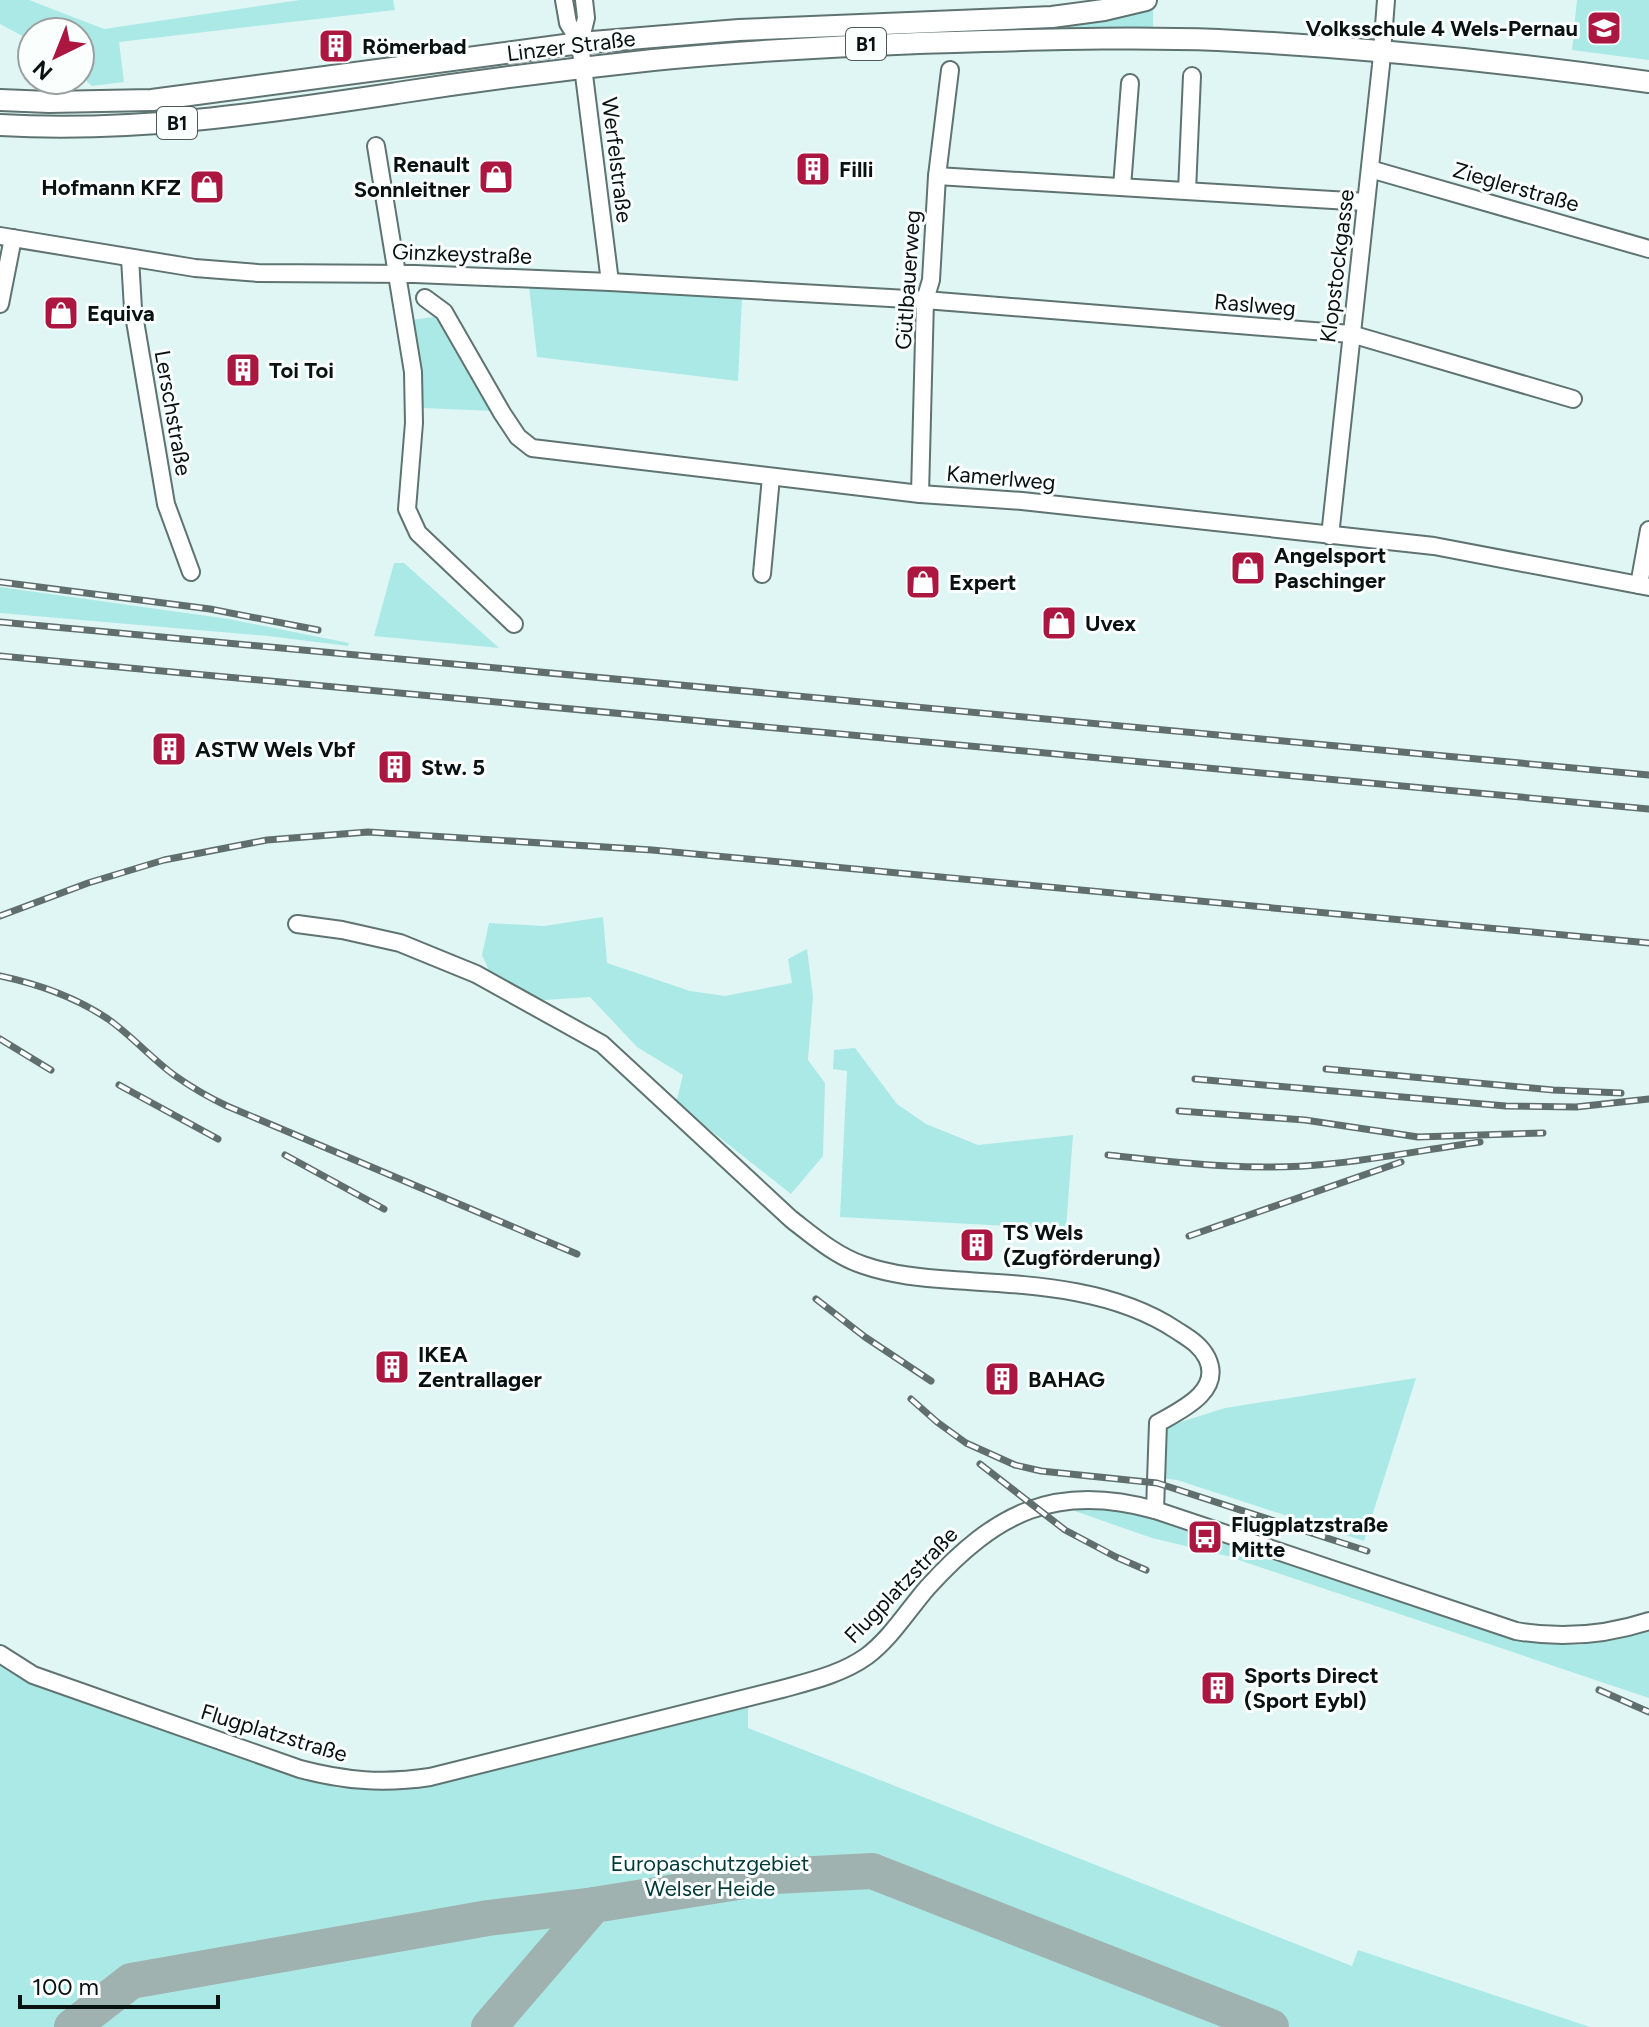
<svg xmlns="http://www.w3.org/2000/svg" width="1649" height="2027" font-family="Figtree,sans-serif">
<rect width="100%" height="100%" fill="#dff6f4"/>
<g fill="#abe9e6">
<path d="M 0,0 L 29,0 L 104,29 L 300,0 L 393,0 L 395,10 L 119,42 L 124,82 L 92,86 L 80,75 L 80,32 L 32,32 L 32,41 L 0,24 Z"/>
<path d="M 1577,0 L 1649,0 L 1649,60 L 1572,50 Z"/>
<path d="M 1153,9 L 1153,28 L 962,34 L 961,30 C 1026,28 1089,24 1153,9 Z"/>
<path d="M 529,286 L 742,299 L 738,381 L 537,357 Z"/>
<path d="M 441,316 L 493,411 L 423,408 L 411,320 Z"/>
<path d="M 394,563 L 404,563 L 499,648 L 374,636 Z"/>
<path d="M 0,587 L 229,619 L 349,643 L 348,646 L 268,636 L 0,613 Z"/>
<path d="M 603,917 L 607,963 L 690,991 L 725,996 L 792,983 L 788,959 L 807,949 L 813,997 L 808,1060 L 825,1083 L 823,1156 L 791,1194 L 676,1103 L 683,1075 L 637,1047 L 590,997 L 530,1001 L 491,975 L 482,955 L 489,923 L 544,926 Z"/>
<path d="M 855,1048 L 897,1104 L 926,1124 L 978,1145 L 1073,1135 L 1066,1229 L 840,1217 L 847,1071 L 833,1069 L 834,1050 Z"/>
<path d="M 1416,1378 L 1364,1541 L 1177,1480 L 1162,1478 L 1165,1427 L 1225,1408 Z"/>
<path d="M 1099,1508 L 1133,1511 L 1477,1628 L 1537,1643 L 1580,1645 L 1649,1631 L 1649,1698 L 1227,1556 L 1152,1538 L 1069,1509 Z"/>
<path d="M 0,1664 L 24,1679 L 55,1691 L 257,1764 L 338,1788 L 404,1790 L 506,1768 L 748,1703 L 748,1728 L 1352,1966 L 1358,1950 L 1590,2027 L 0,2027 Z"/>
</g>
<g fill="none" stroke-linecap="round" stroke-linejoin="round">
<g stroke="#a0b2b0" stroke-width="36">
<path d="M 72,2027 L 131,1981 L 488,1918 L 594,1905"/>
<path d="M 489,2027 L 594,1905 L 775,1876 L 872,1871 L 1271,2027"/>
</g>
<defs>
<g id="minor">
<path d="M 564,0 L 568,23 L 580,43"/>
<path d="M 584,0 L 586,18 L 580,43 L 610,282"/>
<path d="M 376,146 L 413,372 L 414,423 L 407,509 L 418,533 L 514,624"/>
<path d="M 1370,169 L 1649,249"/>
<path d="M 937,176 L 1366,202"/>
<path d="M 1122,187 L 1130,83"/>
<path d="M 1187,191 L 1192,76"/>
<path d="M 0,236 L 195,268 L 258,273 L 415,274 L 610,282 L 925,300 L 1351,334 L 1573,399"/>
<path d="M 130,258 L 133,309 L 166,504 L 191,572"/>
<path d="M 425,298 L 444,312 L 502,413 L 518,437 L 532,448 L 920,494 L 1022,501 L 1434,546 L 1649,587"/>
<path d="M 0,304 L 13,238"/>
<path d="M 920,494 L 925,300 L 931,280 L 937,176 L 950,70"/>
<path d="M 1330,536 L 1381,65 L 1386,0"/>
<path d="M 762,574 L 771,477"/>
<path d="M 1639,585 L 1649,530"/>
<path d="M 297,924 L 342,930 L 400,943 L 476,974 L 602,1044 L 791,1219 C 813,1236 836,1256 863,1265 C 892,1275 922,1278 953,1280 C 1027,1285 1111,1287 1176,1330 C 1188,1338 1200,1344 1207,1358 C 1223,1391 1181,1410 1158,1423 L 1155,1510"/>
<path d="M 0,1654 L 33,1675 L 300,1769 C 345,1781 384,1784 430,1777 L 782,1689 C 811,1681 842,1674 867,1656 C 891,1638 908,1610 928,1587 C 995,1513 1055,1482 1155,1510 L 1516,1631 C 1562,1639 1606,1635 1649,1621"/>
</g>
<g id="major">
<path d="M 0,100 L 49,102 L 152,100 L 580,43 L 739,30 L 1052,17 L 1104,10 L 1146,0"/>
<path d="M 0,125 C 134,133 265,113 397,93 C 482,80 568,69 653,60 C 764,49 874,44 985,41 C 1063,39 1141,37 1218,40 C 1362,47 1507,62 1649,82"/>
</g>
</defs>
<use href="#minor" stroke="#5f7371" stroke-width="20"/>
<use href="#major" stroke="#5f7371" stroke-width="24"/>
<use href="#minor" stroke="#fff" stroke-width="16"/>
<use href="#major" stroke="#fff" stroke-width="20"/>
<defs>
<g id="rail">
<path d="M 0,582 L 210,609 L 318,630"/>
<path d="M 0,622 L 1649,775"/>
<path d="M 0,656 L 1649,809"/>
<path d="M 0,916 L 88,883 L 164,860 L 267,840 L 368,832 L 652,850 L 1649,943"/>
<path d="M 0,976 C 38,984 75,997 108,1019 C 132,1036 151,1058 174,1075 C 191,1087 208,1097 227,1106 L 577,1254"/>
<path d="M 0,1039 L 51,1070"/>
<path d="M 1326,1069 L 1553,1090 L 1621,1093"/>
<path d="M 1195,1079 L 1506,1106 L 1576,1107 L 1649,1099"/>
<path d="M 119,1085 L 218,1139"/>
<path d="M 1179,1111 L 1305,1120 L 1418,1137 L 1543,1133"/>
<path d="M 285,1155 L 384,1209"/>
<path d="M 1108,1155 C 1181,1163 1255,1172 1328,1164 C 1379,1159 1429,1149 1480,1142"/>
<path d="M 1189,1236 L 1401,1162"/>
<path d="M 816,1299 L 865,1337 L 931,1381"/>
<path d="M 911,1399 L 937,1422 L 966,1443 L 1015,1465 L 1041,1471 L 1157,1483 L 1367,1551"/>
<path d="M 980,1464 L 1065,1530 L 1116,1557 L 1146,1570"/>
<path d="M 1599,1690 L 1649,1712"/>
</g>
</defs>
<use href="#rail" stroke="#606e6d" stroke-width="7"/>
<use href="#rail" stroke="#fafffe" stroke-width="4" stroke-dasharray="12" stroke-linecap="butt"/>
</g>
<defs>
<symbol id="school-square" viewBox="-11 -11 22 22"><rect x="-9" y="-9" width="18" height="18" rx="4" fill="#ac1742" stroke="#fafffe"/><path d="M0-5L7-2L0 1L-7-2ZM-4 1L0 2.5L4 1V4Q0 6-4 4Z" fill="#fff"/></symbol>
<symbol id="building-square" viewBox="-11 -11 22 22"><rect x="-9" y="-9" width="18" height="18" rx="4" fill="#ac1742" stroke="#fafffe"/><path d="M-4-6H4V6H1V3H-1V6H-4ZM-2.5-4.3h1.7v1.8h-1.7ZM.8-4.3h1.7v1.8H.8ZM-2.5-1h1.7V.8h-1.7ZM.8-1h1.7V.8H.8Z" fill="#fff"/></symbol>
<symbol id="shop-square" viewBox="-11 -11 22 22"><rect x="-9" y="-9" width="18" height="18" rx="4" fill="#ac1742" stroke="#fafffe"/><path d="M-5-2.5h2.3a2.7 3.5 0 0 1 5.4 0H5L5.5 6h-11ZM-1.5-2.5h3a1.5 2.3 0 0 0-3 0Z" fill="#fff"/></symbol>
<symbol id="bus-square" viewBox="-11 -11 22 22"><rect x="-9" y="-9" width="18" height="18" rx="4" fill="#ac1742" stroke="#fafffe"/><path d="M-5-6H5V4H4V6H2V4H-2V6H-4V4H-5ZM-3.5-4V0h7V-4ZM-3.5 1.2v1.5H-2V1.2ZM2 1.2v1.5H3.5V1.2Z" fill="#fff"/></symbol>
</defs>
<g fill-rule="evenodd">
<use href="#school-square" x="1584" y="8" width="40" height="40"/>
<use href="#building-square" x="316" y="26" width="40" height="40"/>
<use href="#building-square" x="793" y="149" width="40" height="40"/>
<use href="#shop-square" x="476" y="157" width="40" height="40"/>
<use href="#shop-square" x="187" y="167" width="40" height="40"/>
<use href="#shop-square" x="41" y="293" width="40" height="40"/>
<use href="#building-square" x="223" y="350" width="40" height="40"/>
<use href="#shop-square" x="1228" y="548" width="40" height="40"/>
<use href="#shop-square" x="903" y="562" width="40" height="40"/>
<use href="#shop-square" x="1039" y="603" width="40" height="40"/>
<use href="#building-square" x="149" y="729" width="40" height="40"/>
<use href="#building-square" x="375" y="747" width="40" height="40"/>
<use href="#building-square" x="957" y="1225" width="40" height="40"/>
<use href="#building-square" x="372" y="1347" width="40" height="40"/>
<use href="#building-square" x="982" y="1359" width="40" height="40"/>
<use href="#bus-square" x="1185" y="1517" width="40" height="40"/>
<use href="#building-square" x="1198" y="1668" width="40" height="40"/>
</g>
<g text-anchor="middle" dominant-baseline="central" stroke-width="6" stroke-linejoin="round" paint-order="stroke">
<g fill="#fafffe" stroke="#515858" stroke-width="2">
<rect x="846" y="28" width="40" height="32" rx="6"/>
<rect x="157" y="107" width="40" height="32" rx="6"/>
</g>
<g font-size="20" font-weight="bold" fill="#091111">
<text x="866" y="44">B1</text>
<text x="177" y="123">B1</text>
</g>
<g font-size="22" font-weight="bold" fill="#091111" stroke="#fafffe" text-anchor="start">
<text x="1578" y="28" text-anchor="end">Volksschule 4 Wels-Pernau</text>
<text x="362" y="46">Römerbad</text>
<text x="470" y="164" text-anchor="end">Renault<tspan x="470" dy="25">Sonnleitner</tspan></text>
<text x="839" y="169">Filli</text>
<text x="181" y="187" text-anchor="end">Hofmann KFZ</text>
<text x="87" y="313">Equiva</text>
<text x="269" y="370">Toi Toi</text>
<text x="1274" y="555">Angelsport<tspan x="1274" dy="25">Paschinger</tspan></text>
<text x="949" y="582">Expert</text>
<text x="1085" y="623">Uvex</text>
<text x="195" y="749">ASTW Wels Vbf</text>
<text x="421" y="767">Stw. 5</text>
<text x="1003" y="1232">TS Wels<tspan x="1003" dy="25">(Zugförderung)</tspan></text>
<text x="418" y="1354">IKEA<tspan x="418" dy="25">Zentrallager</tspan></text>
<text x="1028" y="1379">BAHAG</text>
<text x="1231" y="1524">Flugplatzstraße<tspan x="1231" dy="25">Mitte</tspan></text>
<text x="1244" y="1675">Sports Direct<tspan x="1244" dy="25">(Sport Eybl)</tspan></text>
</g>
<g font-size="22" fill="#091111" stroke="#fafffe">
<text transform="translate(571 46) rotate(-7)">Linzer Straße</text>
<text transform="translate(617 160) rotate(83)">Werfelstraße</text>
<text transform="translate(1516 187) rotate(16)">Zieglerstraße</text>
<text transform="translate(462 254) rotate(2)">Ginzkeystraße</text>
<text transform="translate(1337 266) rotate(-83)">Klopstockgasse</text>
<text transform="translate(908 280) rotate(-86)">Gütlbauerweg</text>
<text transform="translate(1255 305) rotate(5)">Raslweg</text>
<text transform="translate(173 413) rotate(80)">Lerschstraße</text>
<text transform="translate(1001 478) rotate(5)">Kamerlweg</text>
<text transform="translate(901 1585) rotate(-46)">Flugplatzstraße</text>
<text transform="translate(274 1733) rotate(17)">Flugplatzstraße</text>
</g>
<g font-size="22" fill="#033937" stroke="#fafffe">
<text x="710" y="1863">Europaschutzgebiet<tspan x="710" dy="25">Welser Heide</tspan></text>
</g>
</g>
<g transform="translate(56 56) rotate(223)"><circle r="38" fill="#fafffe" stroke="#9aa09f" stroke-width="2"/>
<path d="M0-6L14 30L0 20L-14 30Z" fill="#ac1742"/>
<text y="-12" font-size="22" font-weight="bold" text-anchor="middle" fill="#091111">N</text>
</g>
<path d="M20 1995v12h198v-12" fill="none" stroke="#091111" stroke-width="4"/>
<text x="32" y="1995" font-size="24" fill="#091111" stroke="#fafffe" stroke-width="6" paint-order="stroke">100 m</text>
</svg>
